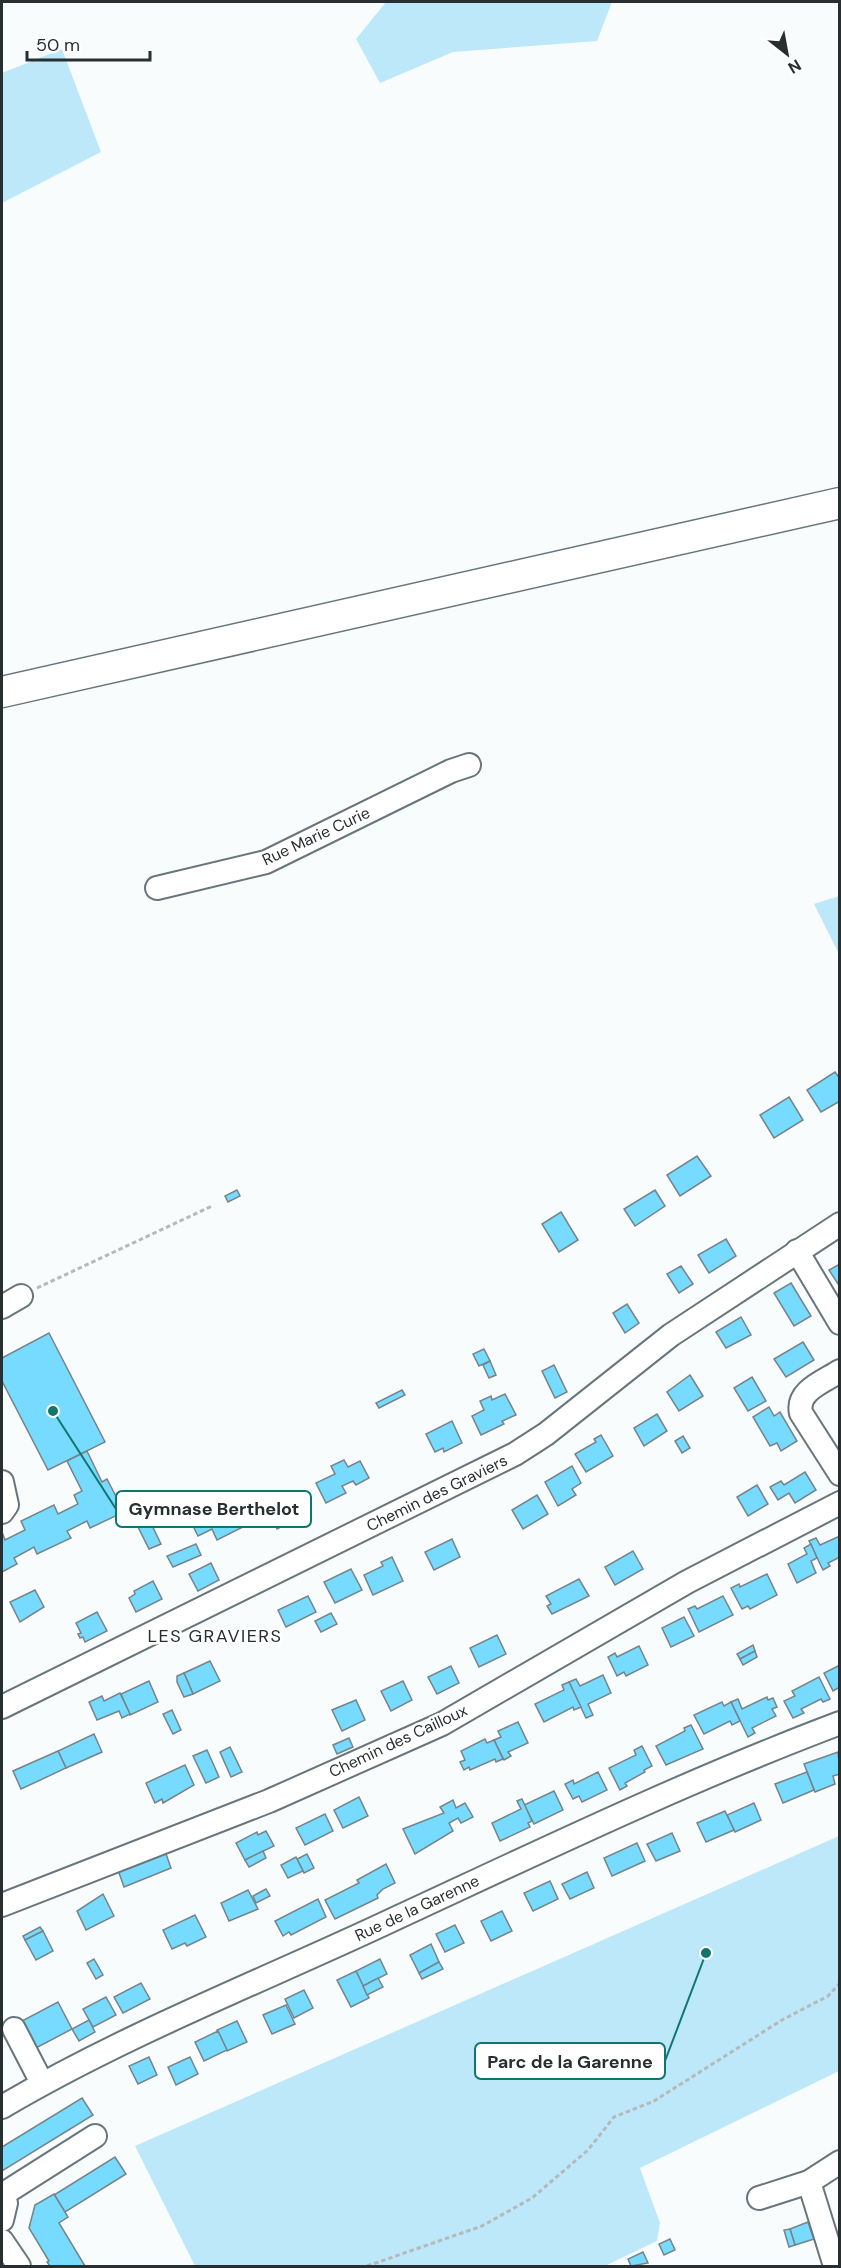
<svg xmlns="http://www.w3.org/2000/svg" width="841" height="2268" font-family="'DM Sans',sans-serif">
<rect width="100%" height="100%" fill="#f9fcfd"/>
<g fill="#bde8f9">
<path d="M 386,2 L 612,2 L 597,41 L 453,52 L 380,83 L 356,39 Z"/>
<path d="M 62,49 L 101,152 L 2,203 L 2,73 Z"/>
<path d="M 839,896 L 840,896 L 839,954 L 814,904 Z"/>
<path d="M 839,1836 L 839,2071 L 640,2168 L 660,2223 L 657,2241 L 605,2266 L 195,2266 L 135,2146 Z"/>
</g>
<g fill="#76dbff" stroke="#758489" stroke-width="1.5">
<path d="M 835,1072 L 840,1079 L 840,1101 L 821,1112 L 807,1090 Z"/>
<path d="M 789,1097 L 803,1120 L 774,1138 L 760,1115 Z"/>
<path d="M 697,1156 L 711,1176 L 680,1196 L 667,1175 Z"/>
<path d="M 237,1190 L 240,1196 L 228,1202 L 225,1196 Z"/>
<path d="M 655,1190 L 665,1206 L 635,1226 L 624,1209 Z"/>
<path d="M 561,1212 L 578,1240 L 559,1252 L 542,1224 Z"/>
<path d="M 726,1239 L 736,1256 L 709,1273 L 698,1255 Z"/>
<path d="M 840,1264 L 840,1287 L 829,1270 Z"/>
<path d="M 681,1266 L 693,1284 L 679,1293 L 667,1274 Z"/>
<path d="M 791,1283 L 811,1316 L 794,1326 L 774,1293 Z"/>
<path d="M 627,1304 L 639,1323 L 625,1333 L 613,1313 Z"/>
<path d="M 741,1317 L 751,1335 L 726,1348 L 716,1332 Z"/>
<path d="M 49,1333 L 105,1442 L 48,1470 L 2,1381 L 2,1358 Z"/>
<path d="M 803,1342 L 814,1360 L 786,1377 L 774,1359 Z"/>
<path d="M 484,1349 L 490,1361 L 479,1366 L 473,1354 Z"/>
<path d="M 490,1361 L 496,1375 L 489,1378 L 483,1365 Z"/>
<path d="M 554,1365 L 567,1392 L 555,1398 L 542,1371 Z"/>
<path d="M 690,1375 L 703,1396 L 679,1411 L 667,1392 Z"/>
<path d="M 752,1377 L 766,1401 L 748,1411 L 734,1388 Z"/>
<path d="M 402,1390 L 405,1395 L 379,1408 L 376,1403 Z"/>
<path d="M 505,1394 L 516,1415 L 502,1421 L 504,1424 L 481,1435 L 472,1416 L 484,1410 L 480,1401 L 491,1396 L 492,1400 Z"/>
<path d="M 769,1407 L 774,1416 L 780,1412 L 797,1441 L 781,1451 L 777,1443 L 770,1446 L 753,1417 Z"/>
<path d="M 657,1414 L 667,1431 L 644,1446 L 634,1428 Z"/>
<path d="M 452,1421 L 462,1443 L 444,1452 L 443,1448 L 435,1452 L 426,1434 Z"/>
<path d="M 601,1435 L 613,1456 L 586,1472 L 575,1454 L 596,1442 L 594,1439 Z"/>
<path d="M 683,1436 L 690,1448 L 682,1453 L 675,1441 Z"/>
<path d="M 87,1451 L 102,1482 L 107,1479 L 124,1512 L 90,1528 L 87,1521 L 67,1531 L 71,1538 L 37,1554 L 34,1547 L 14,1558 L 17,1564 L 2,1572 L 2,1532 L 5,1540 L 25,1530 L 21,1521 L 54,1505 L 58,1514 L 78,1504 L 74,1495 L 82,1491 L 67,1461 Z"/>
<path d="M 344,1460 L 348,1467 L 360,1461 L 369,1478 L 356,1485 L 353,1481 L 342,1486 L 346,1493 L 326,1503 L 316,1483 L 335,1474 L 331,1466 Z"/>
<path d="M 572,1466 L 581,1483 L 572,1489 L 576,1495 L 558,1506 L 545,1482 Z"/>
<path d="M 805,1472 L 816,1490 L 795,1503 L 789,1493 L 778,1500 L 770,1487 L 781,1481 L 784,1485 Z"/>
<path d="M 757,1485 L 768,1504 L 748,1516 L 737,1497 Z"/>
<path d="M 537,1495 L 548,1514 L 523,1529 L 512,1510 Z"/>
<path d="M 277,1497 L 281,1506 L 297,1498 L 306,1514 L 277,1529 L 266,1502 Z"/>
<path d="M 234,1505 L 245,1526 L 217,1540 L 212,1529 L 198,1536 L 191,1522 L 205,1515 L 207,1519 Z"/>
<path d="M 148,1517 L 161,1544 L 149,1549 L 136,1523 Z"/>
<path d="M 840,1536 L 840,1557 L 828,1563 L 830,1566 L 823,1570 L 809,1541 L 816,1538 L 820,1545 Z"/>
<path d="M 452,1539 L 460,1557 L 434,1570 L 425,1552 Z"/>
<path d="M 196,1544 L 201,1555 L 173,1567 L 167,1556 Z"/>
<path d="M 811,1544 L 817,1558 L 811,1561 L 816,1573 L 797,1583 L 788,1564 L 807,1554 L 804,1548 Z"/>
<path d="M 633,1551 L 643,1569 L 615,1585 L 605,1567 Z"/>
<path d="M 392,1557 L 403,1581 L 373,1595 L 364,1575 L 383,1566 L 381,1562 Z"/>
<path d="M 211,1563 L 219,1580 L 198,1591 L 189,1574 Z"/>
<path d="M 351,1569 L 362,1590 L 335,1603 L 324,1582 Z"/>
<path d="M 767,1574 L 777,1595 L 750,1609 L 748,1606 L 742,1609 L 731,1588 L 739,1584 L 740,1587 Z"/>
<path d="M 579,1579 L 589,1596 L 552,1614 L 547,1606 L 551,1604 L 546,1596 Z"/>
<path d="M 153,1581 L 162,1599 L 136,1612 L 129,1598 L 135,1594 L 134,1591 Z"/>
<path d="M 35,1590 L 44,1607 L 20,1622 L 10,1602 Z"/>
<path d="M 308,1596 L 316,1612 L 286,1627 L 278,1610 Z"/>
<path d="M 723,1596 L 733,1615 L 699,1632 L 688,1609 L 695,1606 L 697,1609 Z"/>
<path d="M 97,1612 L 107,1631 L 85,1642 L 83,1637 L 80,1638 L 78,1634 L 81,1633 L 76,1623 Z"/>
<path d="M 331,1613 L 337,1624 L 321,1632 L 315,1621 Z"/>
<path d="M 684,1617 L 694,1636 L 671,1647 L 662,1628 Z"/>
<path d="M 497,1635 L 506,1654 L 479,1667 L 470,1648 Z"/>
<path d="M 753,1645 L 755,1651 L 740,1659 L 737,1654 Z"/>
<path d="M 639,1646 L 648,1665 L 626,1676 L 624,1672 L 617,1676 L 608,1657 L 615,1653 L 617,1657 Z"/>
<path d="M 755,1651 L 757,1657 L 743,1665 L 740,1659 Z"/>
<path d="M 210,1661 L 220,1681 L 193,1694 L 184,1673 Z"/>
<path d="M 840,1665 L 840,1687 L 833,1691 L 824,1673 Z"/>
<path d="M 451,1666 L 459,1683 L 437,1694 L 428,1677 Z"/>
<path d="M 184,1673 L 193,1694 L 184,1697 L 177,1682 L 177,1676 Z"/>
<path d="M 603,1675 L 611,1693 L 588,1704 L 593,1715 L 586,1718 L 569,1682 L 576,1679 L 580,1686 Z"/>
<path d="M 819,1677 L 830,1699 L 823,1702 L 821,1699 L 801,1709 L 804,1713 L 793,1718 L 784,1701 L 795,1696 L 792,1691 Z"/>
<path d="M 149,1681 L 158,1702 L 130,1715 L 121,1694 Z"/>
<path d="M 403,1681 L 412,1700 L 391,1711 L 381,1691 Z"/>
<path d="M 569,1682 L 581,1707 L 574,1710 L 573,1707 L 544,1722 L 535,1704 L 564,1690 L 562,1685 Z"/>
<path d="M 120,1693 L 130,1714 L 122,1718 L 119,1711 L 97,1720 L 89,1702 L 102,1696 L 104,1701 Z"/>
<path d="M 767,1697 L 768,1700 L 773,1698 L 777,1707 L 772,1709 L 776,1716 L 752,1728 L 755,1733 L 748,1737 L 731,1702 L 738,1699 L 742,1709 Z"/>
<path d="M 356,1700 L 365,1720 L 342,1731 L 332,1710 Z"/>
<path d="M 722,1702 L 724,1706 L 731,1702 L 740,1721 L 732,1725 L 730,1721 L 704,1734 L 694,1715 Z"/>
<path d="M 172,1710 L 181,1730 L 173,1734 L 163,1714 Z"/>
<path d="M 518,1722 L 528,1743 L 508,1752 L 511,1756 L 504,1760 L 494,1740 L 501,1737 L 498,1731 Z"/>
<path d="M 691,1725 L 703,1749 L 666,1765 L 656,1746 L 685,1731 L 684,1728 Z"/>
<path d="M 94,1734 L 102,1752 L 66,1768 L 58,1751 Z"/>
<path d="M 349,1738 L 353,1747 L 337,1754 L 333,1745 Z"/>
<path d="M 485,1739 L 487,1743 L 494,1740 L 503,1759 L 496,1762 L 495,1759 L 470,1770 L 469,1767 L 464,1770 L 460,1762 L 465,1760 L 461,1751 Z"/>
<path d="M 642,1746 L 652,1766 L 644,1770 L 645,1772 L 625,1783 L 627,1786 L 620,1790 L 609,1768 L 636,1755 L 634,1750 Z"/>
<path d="M 230,1747 L 242,1772 L 231,1777 L 220,1752 Z"/>
<path d="M 207,1750 L 219,1777 L 206,1783 L 193,1756 Z"/>
<path d="M 58,1751 L 66,1768 L 21,1789 L 13,1771 Z"/>
<path d="M 838,1752 L 840,1774 L 833,1776 L 835,1784 L 815,1792 L 804,1764 Z"/>
<path d="M 185,1765 L 194,1785 L 163,1803 L 162,1799 L 155,1803 L 146,1783 Z"/>
<path d="M 598,1772 L 607,1790 L 582,1802 L 579,1796 L 573,1799 L 565,1784 L 573,1780 L 574,1784 Z"/>
<path d="M 807,1772 L 814,1790 L 783,1803 L 775,1784 Z"/>
<path d="M 554,1791 L 563,1810 L 534,1824 L 524,1805 Z"/>
<path d="M 359,1797 L 368,1816 L 343,1828 L 334,1810 Z"/>
<path d="M 522,1799 L 532,1821 L 528,1823 L 530,1827 L 500,1841 L 492,1823 L 521,1809 L 517,1801 Z"/>
<path d="M 453,1800 L 456,1808 L 465,1803 L 473,1817 L 461,1823 L 458,1818 L 449,1823 L 453,1831 L 415,1854 L 403,1829 L 444,1813 L 440,1807 Z"/>
<path d="M 754,1803 L 761,1820 L 735,1832 L 727,1815 Z"/>
<path d="M 725,1811 L 734,1830 L 706,1842 L 697,1823 Z"/>
<path d="M 325,1814 L 333,1831 L 305,1845 L 296,1828 Z"/>
<path d="M 266,1831 L 274,1846 L 245,1860 L 236,1843 L 257,1832 L 258,1835 Z"/>
<path d="M 672,1833 L 680,1851 L 656,1861 L 647,1844 Z"/>
<path d="M 637,1843 L 645,1861 L 612,1876 L 604,1858 Z"/>
<path d="M 165,1851 L 171,1868 L 124,1887 L 118,1870 Z"/>
<path d="M 263,1851 L 266,1858 L 249,1867 L 245,1860 Z"/>
<path d="M 307,1854 L 314,1868 L 304,1873 L 297,1859 Z"/>
<path d="M 296,1857 L 303,1871 L 288,1878 L 281,1865 Z"/>
<path d="M 386,1864 L 395,1883 L 383,1889 L 377,1895 L 378,1898 L 335,1919 L 325,1900 L 359,1883 L 357,1880 Z"/>
<path d="M 587,1872 L 594,1888 L 570,1899 L 562,1884 Z"/>
<path d="M 550,1881 L 558,1899 L 533,1911 L 524,1893 Z"/>
<path d="M 266,1889 L 270,1896 L 256,1903 L 253,1896 Z"/>
<path d="M 248,1890 L 258,1909 L 229,1921 L 221,1903 Z"/>
<path d="M 103,1894 L 114,1916 L 86,1930 L 77,1911 Z"/>
<path d="M 318,1899 L 326,1917 L 291,1935 L 289,1932 L 283,1936 L 275,1921 Z"/>
<path d="M 502,1911 L 512,1931 L 491,1941 L 481,1921 Z"/>
<path d="M 195,1915 L 206,1937 L 187,1946 L 185,1943 L 172,1949 L 163,1930 Z"/>
<path d="M 455,1925 L 464,1943 L 445,1952 L 436,1934 Z"/>
<path d="M 40,1927 L 43,1931 L 25,1940 L 23,1936 Z"/>
<path d="M 43,1931 L 53,1951 L 36,1960 L 25,1940 Z"/>
<path d="M 431,1944 L 439,1962 L 419,1973 L 410,1955 Z"/>
<path d="M 94,1959 L 103,1975 L 96,1979 L 87,1963 Z"/>
<path d="M 380,1959 L 387,1974 L 363,1986 L 356,1971 Z"/>
<path d="M 439,1962 L 443,1969 L 422,1979 L 419,1973 Z"/>
<path d="M 356,1971 L 369,1998 L 351,2007 L 337,1980 Z"/>
<path d="M 378,1978 L 383,1987 L 367,1995 L 363,1986 Z"/>
<path d="M 141,1983 L 150,1999 L 123,2013 L 114,1997 Z"/>
<path d="M 304,1990 L 313,2008 L 294,2018 L 285,1999 Z"/>
<path d="M 106,1997 L 116,2015 L 93,2027 L 83,2009 Z"/>
<path d="M 58,2002 L 72,2029 L 34,2049 L 20,2022 Z"/>
<path d="M 286,2005 L 295,2024 L 272,2034 L 263,2015 Z"/>
<path d="M 89,2020 L 95,2032 L 79,2041 L 72,2029 Z"/>
<path d="M 237,2021 L 247,2042 L 227,2051 L 217,2030 Z"/>
<path d="M 218,2031 L 227,2050 L 204,2061 L 195,2042 Z"/>
<path d="M 149,2057 L 157,2075 L 138,2084 L 129,2066 Z"/>
<path d="M 190,2057 L 198,2074 L 176,2085 L 168,2067 Z"/>
<path d="M 82,2098 L 93,2115 L 2,2171 L 2,2147 Z"/>
<path d="M 115,2157 L 126,2174 L 65,2212 L 54,2195 Z"/>
<path d="M 54,2194 L 68,2217 L 59,2223 L 85,2266 L 50,2266 L 47,2262 L 49,2261 L 29,2228 L 35,2205 Z"/>
<path d="M 808,2222 L 814,2239 L 795,2245 L 790,2229 Z"/>
<path d="M 790,2229 L 795,2245 L 789,2247 L 784,2230 Z"/>
<path d="M 670,2239 L 675,2250 L 664,2255 L 659,2244 Z"/>
<path d="M 643,2252 L 648,2263 L 631,2266 L 628,2259 Z"/>
</g>
<g fill="none" stroke-linecap="round" stroke-linejoin="round">
<defs>
<g id="minor">
<path d="M 157,888 L 266,862 L 451,771 L 469,765"/>
<path d="M 797,1251 L 840,1323"/>
<path d="M 2,1307 L 21,1296"/>
<path d="M 840,1371 C 823,1382 796,1391 801,1413 L 840,1474"/>
<path d="M 2,1482 L 7,1505 L 2,1512"/>
<path d="M 2,1707 L 515,1454 L 546,1434 L 671,1335 L 840,1224"/>
<path d="M 2,1905 L 269,1801 L 442,1724 L 687,1582 L 840,1503"/>
<path d="M 14,2029 L 42,2083"/>
<path d="M 2,2107 C 126,2034 260,1982 390,1921 C 539,1852 686,1781 840,1723"/>
<path d="M 809,2182 L 835,2266"/>
<path d="M 2,2195 L 95,2136"/>
<path d="M 2,2195 L 6,2203 L 2,2220"/>
<path d="M 759,2198 L 809,2182 L 840,2162"/>
<path d="M 2,2241 L 19,2266"/>
</g>
<path id="major" d="M 2,692 L 840,503"/>
</defs>
<use href="#minor" stroke="#68767c" stroke-width="26"/>
<use href="#major" stroke="#68767c" stroke-width="33"/>
<g stroke="#b4b9ba" stroke-width="3" stroke-dasharray="4.5 3" stroke-linecap="butt">
<path d="M 37,1288 L 212,1206"/>
<path d="M 367,2266 L 482,2226 L 532,2198 L 588,2150 L 614,2117 L 654,2101 L 782,2020 L 828,1996 L 840,1983"/>
</g>
<use href="#minor" stroke="#fff" stroke-width="22"/>
<use href="#major" stroke="#fff" stroke-width="30"/>
</g>
<g text-anchor="middle" dominant-baseline="central" stroke-width="5" stroke-linejoin="round" paint-order="stroke">
<g font-size="16" fill="#282f31" stroke="#fff">
<text transform="translate(316 836) rotate(-25)">Rue Marie Curie</text>
<text transform="translate(437 1493) rotate(-26)">Chemin des Graviers</text>
<text transform="translate(398 1741) rotate(-25)">Chemin des Cailloux</text>
<text transform="translate(417 1908) rotate(-25)">Rue de la Garenne</text>
</g>
<g font-size="18" letter-spacing="1.5" fill="#282f31" stroke="#fff">
<text x="215" y="1636">LES GRAVIERS</text>
</g>
</g>
<path fill="none" stroke="#0f766e" stroke-width="2" d="M53 1411L116 1509M706 1953L665 2061"/>
<g fill="#0f766e" stroke="#fff" stroke-width="2">
<circle cx="53" cy="1411" r="6"/>
<circle cx="706" cy="1953" r="6"/>
</g>
<g fill="#fff" stroke="#0f766e" stroke-width="2">
<rect x="116" y="1491" width="195" height="36" rx="6"/>
<rect x="475" y="2043" width="190" height="36" rx="6"/>
</g>
<g font-size="18" text-anchor="middle" font-weight="bold" fill="#282f31">
<text x="214" y="1515">Gymnase Berthelot</text>
<text x="570" y="2068">Parc de la Garenne</text>
</g>
<rect width="841" height="2268" fill="none" stroke="#282f31" stroke-width="6"/>
<g transform="translate(787 54) rotate(149)" stroke="#ffffff" stroke-width="4.5" paint-order="stroke">
<path d="M0-4.5L10 22L0 15L-10 22Z" fill="#282f31"/>
<text y="-9" font-size="16" font-weight="bold" text-anchor="middle" fill="#282f31">N</text>
</g>
<path d="M27 51v9h123v-9" fill="none" stroke="#282f31" stroke-width="3"/>
<text x="36" y="51" font-size="18" fill="#282f31" stroke="#ffffff" stroke-width="4.5" paint-order="stroke">50 m</text>
</svg>
